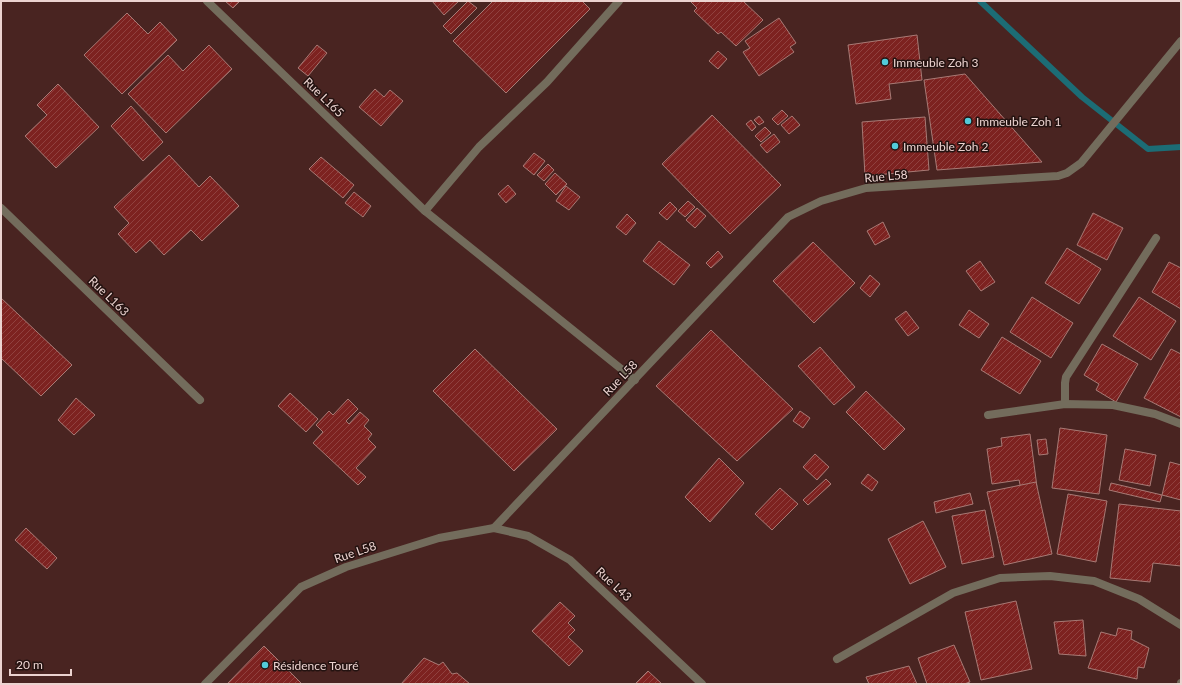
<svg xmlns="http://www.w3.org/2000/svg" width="1182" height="685" font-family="Lato,sans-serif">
<defs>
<pattern id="building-hatch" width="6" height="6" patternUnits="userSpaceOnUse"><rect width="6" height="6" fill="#7d2220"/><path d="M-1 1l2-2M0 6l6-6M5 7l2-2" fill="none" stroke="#90413f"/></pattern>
</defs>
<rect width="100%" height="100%" fill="#492421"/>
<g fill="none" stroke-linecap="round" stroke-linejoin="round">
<path stroke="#1c6c75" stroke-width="6" d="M 980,1 L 1082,97 L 1148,149 L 1181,147"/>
</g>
<g fill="url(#building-hatch)" stroke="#a87a75">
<path d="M 225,1 L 240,1 L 233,8 Z"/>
<path d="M 432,1 L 459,1 L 444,15 Z"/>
<path d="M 468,1 L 477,8 L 451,34 L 443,26 Z"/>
<path d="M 493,1 L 582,1 L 590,9 L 506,93 L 453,41 Z"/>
<path d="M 690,1 L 743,1 L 763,20 L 736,46 L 721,32 L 718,34 L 694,11 L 697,8 Z"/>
<path d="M 127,13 L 148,34 L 160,22 L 177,40 L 122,94 L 84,55 Z"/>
<path d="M 779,18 L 796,43 L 790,47 L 794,52 L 759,76 L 743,52 L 750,48 L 745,41 Z"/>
<path d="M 917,35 L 922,80 L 889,84 L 891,99 L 856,104 L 848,45 Z"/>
<path d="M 209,45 L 232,69 L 166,133 L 128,94 L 168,55 L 183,71 Z"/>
<path d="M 317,45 L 327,53 L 308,76 L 298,68 Z"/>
<path d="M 718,51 L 727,59 L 718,69 L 709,61 Z"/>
<path d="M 965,74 L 1042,162 L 937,170 L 924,80 Z"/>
<path d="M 58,84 L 99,127 L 56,168 L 25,136 L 47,115 L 37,105 Z"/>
<path d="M 375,89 L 384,97 L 390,90 L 403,101 L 381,126 L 359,107 Z"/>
<path d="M 131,106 L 163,142 L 143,161 L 111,126 Z"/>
<path d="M 782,110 L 788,116 L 778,125 L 772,119 Z"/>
<path d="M 712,115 L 781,185 L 730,234 L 662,164 Z"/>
<path d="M 759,116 L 764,122 L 759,125 L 754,120 Z"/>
<path d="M 792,116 L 800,125 L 789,134 L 781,125 Z"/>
<path d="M 925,117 L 929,170 L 865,176 L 862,122 Z"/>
<path d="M 751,120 L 756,127 L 752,131 L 746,124 Z"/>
<path d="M 765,127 L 771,133 L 761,142 L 755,136 Z"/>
<path d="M 774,134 L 780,142 L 767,153 L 760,145 Z"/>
<path d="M 534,153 L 545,161 L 534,175 L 523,166 Z"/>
<path d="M 169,155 L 199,187 L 210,176 L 239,206 L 202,241 L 191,230 L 164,255 L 150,240 L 136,253 L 118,234 L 129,223 L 114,207 Z"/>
<path d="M 321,157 L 354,185 L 343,198 L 309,169 Z"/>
<path d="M 548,164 L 554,170 L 544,181 L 537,175 Z"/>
<path d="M 555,173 L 567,184 L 556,195 L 545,184 Z"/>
<path d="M 508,185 L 516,194 L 506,203 L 498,194 Z"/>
<path d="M 566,186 L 580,197 L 569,210 L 556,201 Z"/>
<path d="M 354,192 L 371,206 L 363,217 L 345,203 Z"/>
<path d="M 688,201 L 695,207 L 685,217 L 678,211 Z"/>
<path d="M 670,202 L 677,209 L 667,220 L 659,213 Z"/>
<path d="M 697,208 L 706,216 L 695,228 L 686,220 Z"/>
<path d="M 1093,213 L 1123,228 L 1107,260 L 1077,245 Z"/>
<path d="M 627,214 L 636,223 L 626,235 L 616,227 Z"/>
<path d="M 883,222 L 890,237 L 875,245 L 867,231 Z"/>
<path d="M 659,241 L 690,265 L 674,285 L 643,261 Z"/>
<path d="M 813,242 L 855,283 L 814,323 L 773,281 Z"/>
<path d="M 1067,248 L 1101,269 L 1079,304 L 1045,283 Z"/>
<path d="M 718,251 L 723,257 L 711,268 L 706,263 Z"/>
<path d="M 980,261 L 995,282 L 981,291 L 966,271 Z"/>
<path d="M 1169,262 L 1181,268 L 1181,309 L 1152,292 Z"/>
<path d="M 870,275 L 880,284 L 870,297 L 860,288 Z"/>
<path d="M 1032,297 L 1073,323 L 1051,358 L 1010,332 Z"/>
<path d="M 1139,297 L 1176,321 L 1151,360 L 1113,336 Z"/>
<path d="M 1,298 L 72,365 L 41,396 L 1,358 Z"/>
<path d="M 969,310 L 989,324 L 979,338 L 959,325 Z"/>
<path d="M 906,311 L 919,328 L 908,336 L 895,319 Z"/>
<path d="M 711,330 L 793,409 L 737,461 L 656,386 Z"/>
<path d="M 1002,337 L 1041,361 L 1020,394 L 981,370 Z"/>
<path d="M 1102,344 L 1138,364 L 1116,402 L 1096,390 L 1099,384 L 1084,375 Z"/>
<path d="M 820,347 L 855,387 L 834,405 L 798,366 Z"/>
<path d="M 475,349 L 557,429 L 514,471 L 433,391 Z"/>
<path d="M 1171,349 L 1181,354 L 1181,417 L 1144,398 Z"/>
<path d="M 866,391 L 905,429 L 884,450 L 846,412 Z"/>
<path d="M 290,393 L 318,419 L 306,432 L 278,406 Z"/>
<path d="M 76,398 L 95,415 L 74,435 L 58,420 Z"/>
<path d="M 348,399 L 358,409 L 346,421 L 349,424 L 360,412 L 369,420 L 364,426 L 372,434 L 368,439 L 376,447 L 356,468 L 366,477 L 358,485 L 313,443 L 323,432 L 316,425 L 329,411 L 333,415 Z"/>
<path d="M 800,411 L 810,418 L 803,428 L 793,421 Z"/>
<path d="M 1060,428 L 1107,435 L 1099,494 L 1052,488 Z"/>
<path d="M 1030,434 L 1037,487 L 1021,489 L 1019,480 L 992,484 L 987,449 L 1002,446 L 1001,438 Z"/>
<path d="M 1046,439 L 1048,454 L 1039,455 L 1037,440 Z"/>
<path d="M 1125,449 L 1156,455 L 1150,486 L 1119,480 Z"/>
<path d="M 815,454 L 829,467 L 817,480 L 803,467 Z"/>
<path d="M 719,458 L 744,483 L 710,522 L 685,497 Z"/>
<path d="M 1170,462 L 1181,465 L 1181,500 L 1162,495 Z"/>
<path d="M 868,474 L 878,482 L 872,491 L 861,483 Z"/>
<path d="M 826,479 L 831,484 L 808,505 L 803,500 Z"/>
<path d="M 1036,482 L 1052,554 L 1004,565 L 987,492 Z"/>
<path d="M 1111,483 L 1162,495 L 1160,502 L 1109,490 Z"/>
<path d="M 780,488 L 798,504 L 772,530 L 755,514 Z"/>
<path d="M 970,493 L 973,504 L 936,513 L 934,502 Z"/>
<path d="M 1068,494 L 1107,501 L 1096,562 L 1057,554 Z"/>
<path d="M 1119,504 L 1181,511 L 1181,566 L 1153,563 L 1150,582 L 1110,578 Z"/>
<path d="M 985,510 L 994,557 L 962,564 L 952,516 Z"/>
<path d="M 923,521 L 946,567 L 910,584 L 888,539 Z"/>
<path d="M 26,528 L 57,558 L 47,569 L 15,540 Z"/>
<path d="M 1016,601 L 1032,669 L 981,680 L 965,612 Z"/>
<path d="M 560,602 L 575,616 L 568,623 L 575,630 L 568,637 L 583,651 L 569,666 L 532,631 Z"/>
<path d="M 1083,620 L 1086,656 L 1059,654 L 1054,622 Z"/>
<path d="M 1118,628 L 1132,631 L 1131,639 L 1149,648 L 1144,668 L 1138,667 L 1137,679 L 1088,668 L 1101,632 L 1116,636 Z"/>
<path d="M 954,645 L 970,682 L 964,684 L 927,684 L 918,658 Z"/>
<path d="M 264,646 L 302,684 L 227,684 Z"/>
<path d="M 424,658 L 439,665 L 443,662 L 452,674 L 457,673 L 470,684 L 401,684 Z"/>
<path d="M 909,666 L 917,684 L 869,684 L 866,677 Z"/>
<path d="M 648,671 L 662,684 L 635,684 Z"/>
</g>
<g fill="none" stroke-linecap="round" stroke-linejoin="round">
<g stroke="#736c5c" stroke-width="8">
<path d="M 207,1 L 425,211 L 635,380"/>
<path d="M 1,208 L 200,400"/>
<path d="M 425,211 L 479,147 L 547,82 L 619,1"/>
<path d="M 1065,404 L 1065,383 L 1066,377 L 1156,238"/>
<path d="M 988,415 L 1065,404 L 1113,405 L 1155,414 L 1181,424"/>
<path d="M 494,528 L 528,536 L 570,560 L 702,684"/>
<path d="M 837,659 L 953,593 L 1000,578 L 1050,576 L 1094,581 L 1139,599 L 1181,625"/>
<path d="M 205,684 L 301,587 L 346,567 L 439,538 L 494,528 L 788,217 L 821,201 L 866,188 L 1058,176 L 1067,173 L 1081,163 L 1181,41"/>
<path d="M 1181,684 L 1181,683"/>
</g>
</g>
<g fill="#52cbda" stroke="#241311" stroke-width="1.5">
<circle cx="885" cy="62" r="4"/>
<circle cx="968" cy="121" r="4"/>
<circle cx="895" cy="146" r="4"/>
<circle cx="265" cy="665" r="4"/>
</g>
<g text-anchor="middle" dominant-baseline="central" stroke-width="3" stroke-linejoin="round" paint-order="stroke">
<g font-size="12" fill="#ecd3d0" stroke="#241311" text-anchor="start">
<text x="893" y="62">Immeuble Zoh 3</text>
<text x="976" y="121">Immeuble Zoh 1</text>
<text x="903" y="146">Immeuble Zoh 2</text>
<text x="273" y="665">Résidence Touré</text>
</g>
<g font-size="12" fill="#ecd3d0" stroke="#241311">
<text transform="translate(324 97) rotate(44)">Rue L165</text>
<text transform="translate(886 176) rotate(-5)">Rue L58</text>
<text transform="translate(109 296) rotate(44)">Rue L163</text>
<text transform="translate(620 378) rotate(-46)">Rue L58</text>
<text transform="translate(355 552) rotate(-19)">Rue L58</text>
<text transform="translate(614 584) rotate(43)">Rue L43</text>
</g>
</g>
<rect width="1182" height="685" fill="none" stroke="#ecd3d0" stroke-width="4"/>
<path d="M10 669v6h61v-6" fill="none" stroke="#ecd3d0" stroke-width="2"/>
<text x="16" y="669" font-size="12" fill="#ecd3d0" stroke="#241311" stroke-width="3" paint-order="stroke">20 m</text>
</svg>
